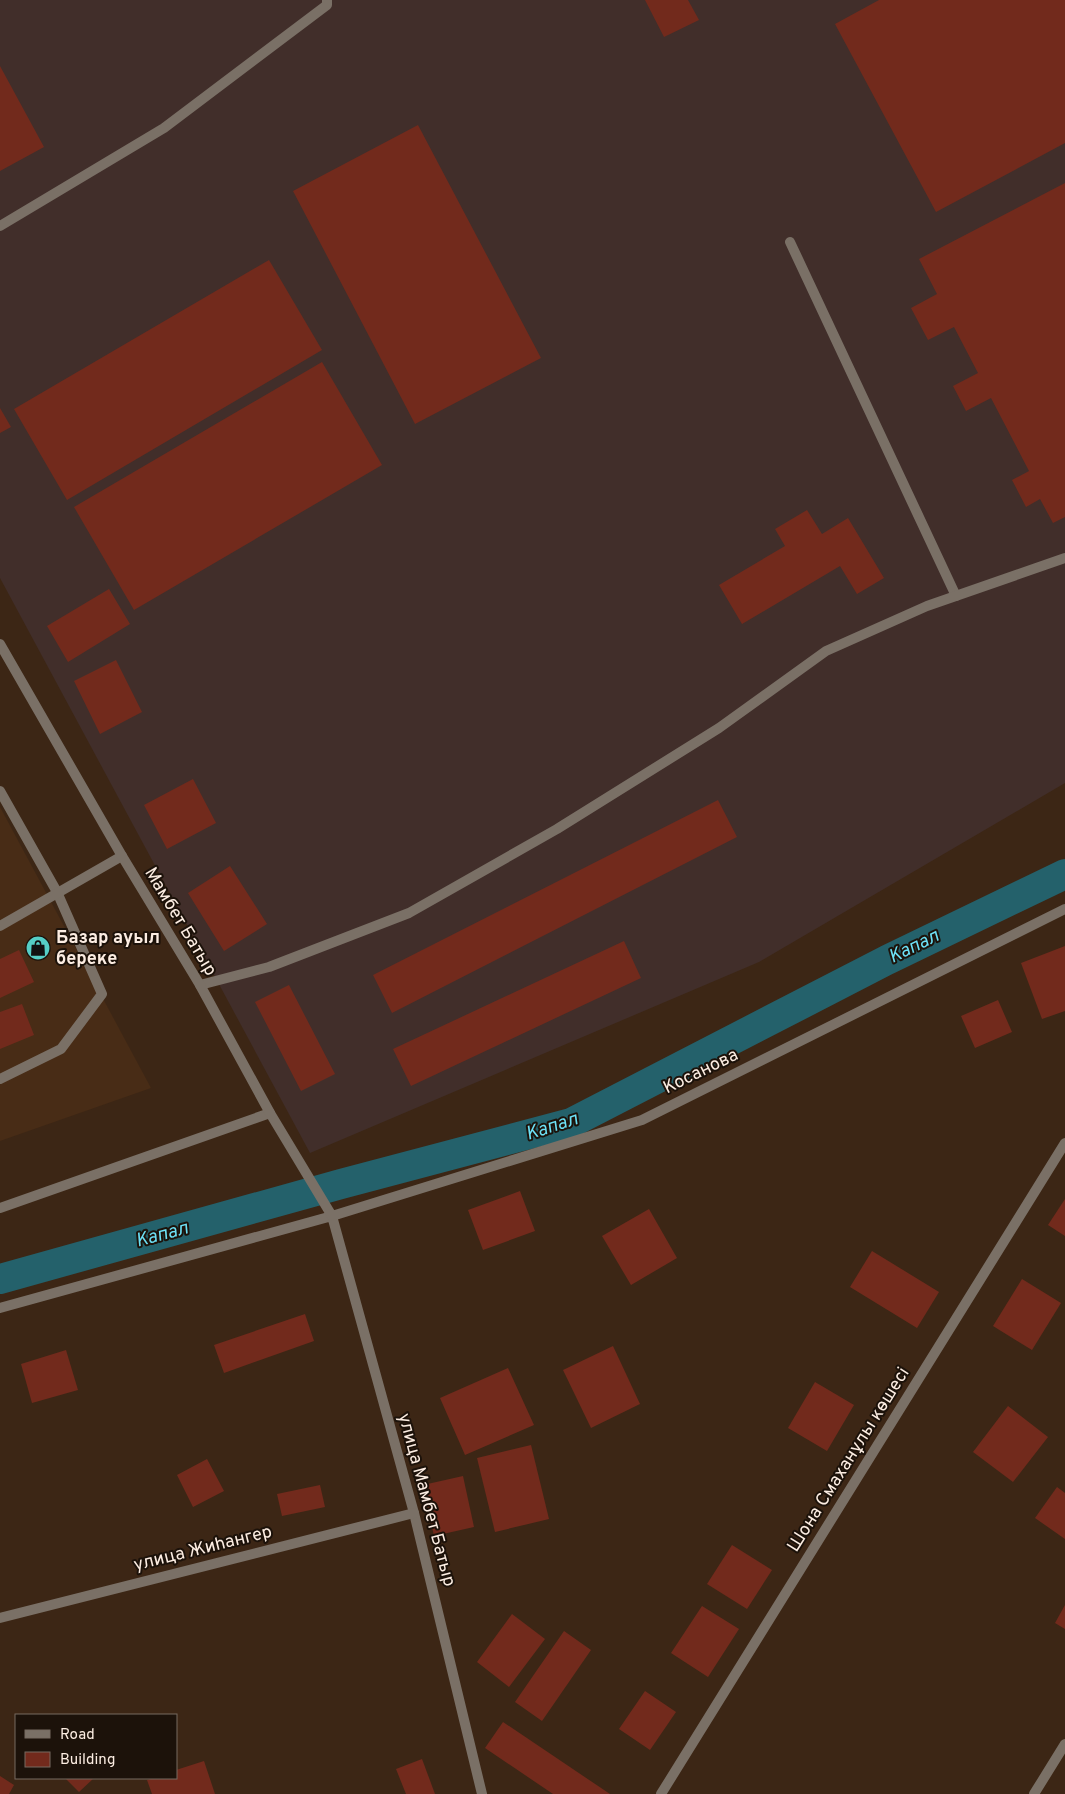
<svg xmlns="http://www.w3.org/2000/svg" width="1065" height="1794" font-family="Overpass,sans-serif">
<rect width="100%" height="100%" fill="#3c2615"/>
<path fill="#482c16" d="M 0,807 L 151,1088 L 0,1141 Z"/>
<path fill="#412e2a" d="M 0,0 L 1065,0 L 1065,783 L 759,962 L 310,1153 L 0,578 Z"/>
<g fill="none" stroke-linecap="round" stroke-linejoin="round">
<path stroke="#24616b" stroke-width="30" d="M 0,1279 L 341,1184 L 571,1123 L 887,960 L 1065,874"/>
</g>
<g fill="#722a1c">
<path d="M 645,0 L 688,0 L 699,20 L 664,37 Z"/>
<path d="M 879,0 L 1065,0 L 1065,143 L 936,212 L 835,24 Z"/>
<path d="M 0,66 L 44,147 L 0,171 Z"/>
<path d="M 418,125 L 541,358 L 415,424 L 293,191 Z"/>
<path d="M 1065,183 L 1065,517 L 1053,523 L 1040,499 L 1026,507 L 1012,480 L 1029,471 L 991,398 L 966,411 L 953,386 L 978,373 L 954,327 L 928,340 L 911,308 L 937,294 L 919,259 Z"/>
<path d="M 269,260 L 322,350 L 67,500 L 14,409 Z"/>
<path d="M 322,362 L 382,465 L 134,610 L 74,507 Z"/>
<path d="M 0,408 L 11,427 L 0,433 Z"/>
<path d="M 807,510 L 822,534 L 848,518 L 884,578 L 857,594 L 840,566 L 742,624 L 719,585 L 785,546 L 775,529 Z"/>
<path d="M 109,589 L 130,624 L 68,662 L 47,626 Z"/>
<path d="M 116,660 L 142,712 L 100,734 L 74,681 Z"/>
<path d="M 193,779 L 216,823 L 167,849 L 144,805 Z"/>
<path d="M 718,800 L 737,837 L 392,1013 L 373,975 Z"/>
<path d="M 230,866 L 267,924 L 224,951 L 188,893 Z"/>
<path d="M 624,941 L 641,978 L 411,1086 L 393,1049 Z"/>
<path d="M 1065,946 L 1065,1011 L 1042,1019 L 1021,963 Z"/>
<path d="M 19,950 L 34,982 L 0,998 L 0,959 Z"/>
<path d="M 289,985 L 335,1074 L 301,1091 L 255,1002 Z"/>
<path d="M 998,1000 L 1012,1032 L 975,1048 L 961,1016 Z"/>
<path d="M 22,1004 L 34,1035 L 0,1049 L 0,1012 Z"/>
<path d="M 520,1191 L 535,1231 L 483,1250 L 468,1210 Z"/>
<path d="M 1065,1199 L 1065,1236 L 1048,1225 Z"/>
<path d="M 649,1209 L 677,1258 L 631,1285 L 602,1236 Z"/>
<path d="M 872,1251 L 939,1292 L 917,1328 L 850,1287 Z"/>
<path d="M 1022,1279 L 1061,1303 L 1032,1350 L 993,1326 Z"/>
<path d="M 305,1314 L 314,1341 L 224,1373 L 214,1345 Z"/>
<path d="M 613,1346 L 640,1404 L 591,1428 L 563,1370 Z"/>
<path d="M 66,1350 L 78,1390 L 32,1403 L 21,1364 Z"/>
<path d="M 508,1368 L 534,1425 L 465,1455 L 440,1398 Z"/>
<path d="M 815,1382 L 854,1405 L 827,1451 L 788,1428 Z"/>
<path d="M 1008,1406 L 1048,1437 L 1013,1482 L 973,1452 Z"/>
<path d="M 531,1445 L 549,1519 L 495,1532 L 477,1458 Z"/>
<path d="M 207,1459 L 224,1491 L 193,1507 L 177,1475 Z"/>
<path d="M 463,1476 L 474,1527 L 434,1536 L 423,1485 Z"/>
<path d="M 320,1485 L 325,1507 L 282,1516 L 277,1494 Z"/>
<path d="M 1057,1487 L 1065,1493 L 1065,1539 L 1035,1518 Z"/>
<path d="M 732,1545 L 772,1570 L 747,1609 L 707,1584 Z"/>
<path d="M 1065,1605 L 1065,1629 L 1055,1623 Z"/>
<path d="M 702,1606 L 739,1629 L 708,1677 L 671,1653 Z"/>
<path d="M 512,1614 L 545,1639 L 509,1687 L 477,1662 Z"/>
<path d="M 564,1631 L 591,1650 L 542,1721 L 515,1702 Z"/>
<path d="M 645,1691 L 676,1712 L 650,1750 L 619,1729 Z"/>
<path d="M 503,1722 L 610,1794 L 553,1794 L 485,1748 Z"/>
<path d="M 422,1759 L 435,1794 L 406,1794 L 396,1769 Z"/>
<path d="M 204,1761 L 215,1794 L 152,1794 L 147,1780 L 154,1778 L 176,1778 L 176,1770 Z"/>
<path d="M 0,1776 L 14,1785 L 9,1794 L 0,1794 Z"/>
<path d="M 65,1778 L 94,1778 L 79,1792 Z"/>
</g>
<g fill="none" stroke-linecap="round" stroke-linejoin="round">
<g stroke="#7a7066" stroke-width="10">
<path d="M 0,226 L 164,128 L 327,5 L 327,0"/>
<path d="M 790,242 L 956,596"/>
<path d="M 0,791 L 57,892 L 102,994 L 61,1049 L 0,1079"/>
<path d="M 0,926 L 122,856"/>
<path d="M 200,985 L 269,967 L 409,913 L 557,829 L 719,728 L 826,651 L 927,606 L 1065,558"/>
<path d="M 0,1208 L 270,1113"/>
</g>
<g stroke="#7a7066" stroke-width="10">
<path d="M 0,1308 L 332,1216 L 414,1513 L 482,1794"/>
<path d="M 0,1618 L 414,1513"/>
<path d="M 661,1794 L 1065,1143"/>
<path d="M 1034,1794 L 1065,1744"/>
</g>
<path stroke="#7a7066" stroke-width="10" d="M 0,644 L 122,856 L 200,985 L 270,1113 L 332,1216 L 642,1120 L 1065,909"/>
</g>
<defs>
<symbol id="shop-disc" viewBox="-11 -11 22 22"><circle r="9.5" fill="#55cec6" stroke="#1c120a"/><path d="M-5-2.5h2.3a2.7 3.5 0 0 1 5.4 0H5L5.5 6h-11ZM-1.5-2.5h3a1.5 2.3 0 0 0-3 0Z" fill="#111"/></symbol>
</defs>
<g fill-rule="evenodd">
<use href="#shop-disc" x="24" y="934" width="28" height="28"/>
</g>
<g text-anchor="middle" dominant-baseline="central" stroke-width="4" stroke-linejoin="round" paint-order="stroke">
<g font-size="18" fill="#fcede2" stroke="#1c120a">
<text transform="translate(180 922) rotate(59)">Мамбет Батыр</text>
<text transform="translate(701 1072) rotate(-26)">Косанова</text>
<text transform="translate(849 1460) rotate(-58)">Шона Смаханұлы көшесі</text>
<text transform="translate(426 1500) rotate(75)">улица Мамбет Батыр</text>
<text transform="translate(203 1549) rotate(-14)">улица Жиhангер</text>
</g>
<g font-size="18" font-weight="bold" fill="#fcede2" stroke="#1c120a" text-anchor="start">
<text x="56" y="938">Базар ауыл<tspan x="56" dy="21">береке</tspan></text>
</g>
<g font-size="19" font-style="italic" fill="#6de1f6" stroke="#1c120a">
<text transform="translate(914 947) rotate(-26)">Капал</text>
<text transform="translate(552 1127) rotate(-18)">Капал</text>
<text transform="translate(162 1235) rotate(-15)">Капал</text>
</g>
</g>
<rect x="15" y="1714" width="162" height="65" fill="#1c120a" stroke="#766a60"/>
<rect x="25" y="1730" width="25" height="8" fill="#7a7066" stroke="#766a60"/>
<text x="60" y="1739" font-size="15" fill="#fcede2">Road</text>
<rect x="25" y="1752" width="25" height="15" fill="#722a1c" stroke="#766a60"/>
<text x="60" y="1764" font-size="15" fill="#fcede2">Building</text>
</svg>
